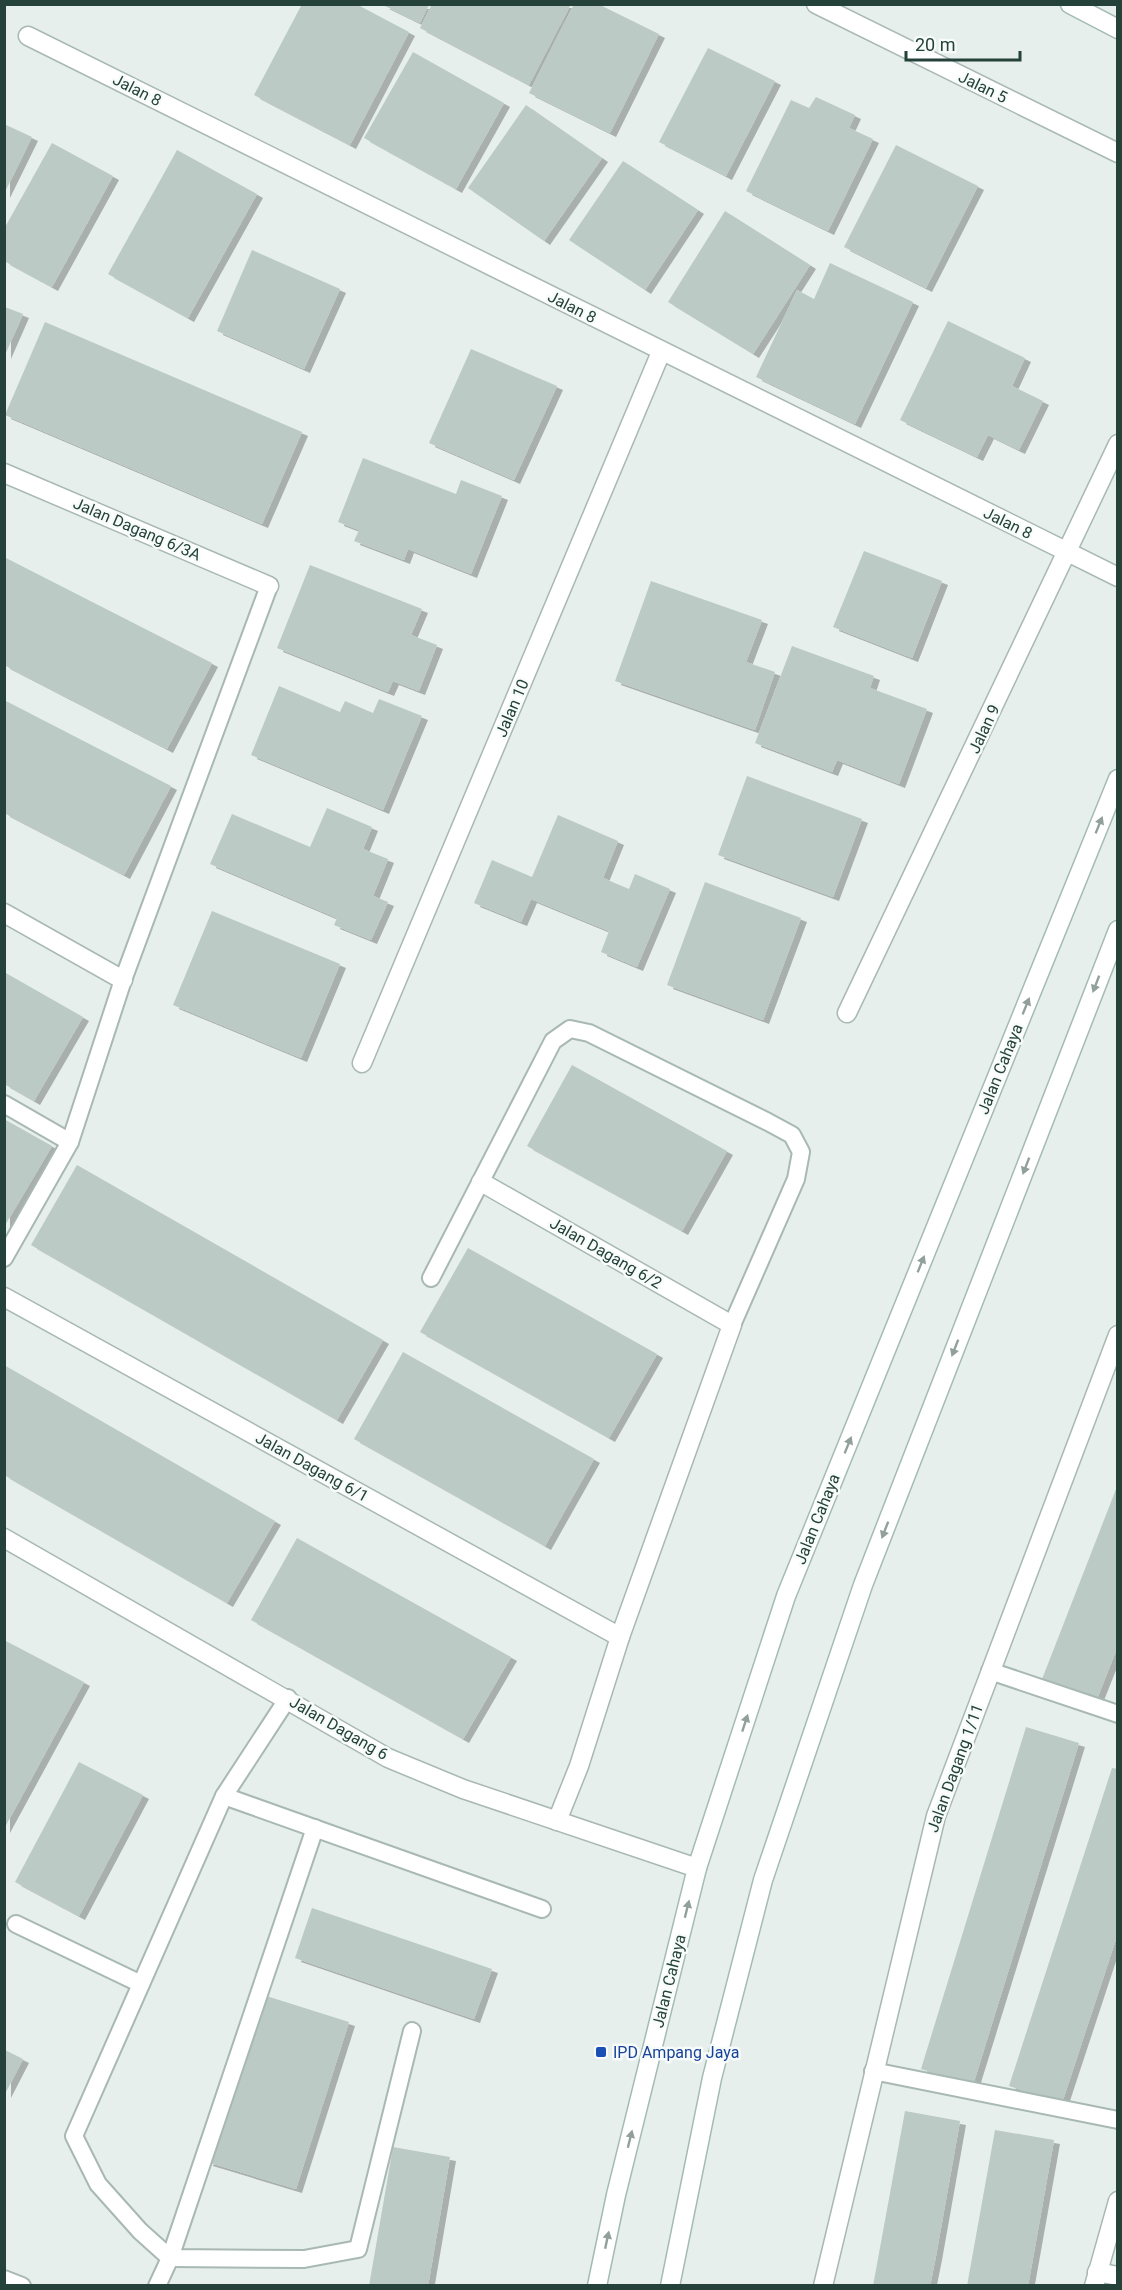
<svg xmlns="http://www.w3.org/2000/svg" width="1122" height="2290" font-family="Roboto,sans-serif">
<defs>
<filter id="shadow"><feDropShadow dx="6" dy="4" stdDeviation="0" flood-color="#0004"/></filter>
</defs>
<rect width="100%" height="100%" fill="#e6efeb"/>
<g fill="#bbcac4" filter="url(#shadow)">
<path d="M 302,4 L 356,4 L 409,32 L 350,145 L 254,95 Z"/>
<path d="M 432,4 L 571,4 L 529,85 L 420,28 Z"/>
<path d="M 574,4 L 598,4 L 659,34 L 610,133 L 529,93 Z"/>
<path d="M 383,5 L 429,5 L 420,23 Z"/>
<path d="M 708,48 L 775,81 L 726,176 L 659,142 Z"/>
<path d="M 413,52 L 504,103 L 456,189 L 364,138 Z"/>
<path d="M 816,97 L 855,115 L 849,128 L 873,139 L 828,231 L 746,191 L 791,100 L 809,108 Z"/>
<path d="M 526,105 L 602,158 L 544,241 L 468,188 Z"/>
<path d="M 4,124 L 32,137 L 4,194 Z"/>
<path d="M 52,143 L 113,176 L 52,287 L 4,261 L 4,229 Z"/>
<path d="M 896,145 L 978,186 L 926,288 L 844,247 Z"/>
<path d="M 177,150 L 257,194 L 188,318 L 108,274 Z"/>
<path d="M 623,161 L 698,210 L 645,290 L 569,240 Z"/>
<path d="M 725,211 L 810,265 L 753,354 L 668,302 Z"/>
<path d="M 252,250 L 340,289 L 304,369 L 217,331 Z"/>
<path d="M 830,263 L 913,302 L 855,424 L 756,377 L 797,290 L 814,299 Z"/>
<path d="M 5,307 L 23,314 L 5,355 Z"/>
<path d="M 948,321 L 1025,358 L 1012,386 L 1043,401 L 1019,450 L 988,435 L 977,457 L 900,420 Z"/>
<path d="M 45,322 L 302,432 L 262,524 L 5,415 Z"/>
<path d="M 471,349 L 557,386 L 514,480 L 429,443 Z"/>
<path d="M 363,458 L 456,494 L 461,480 L 502,496 L 471,574 L 408,549 L 404,560 L 354,541 L 359,530 L 338,522 Z"/>
<path d="M 864,551 L 942,581 L 912,658 L 833,627 Z"/>
<path d="M 4,557 L 212,663 L 167,749 L 4,665 Z"/>
<path d="M 310,565 L 422,609 L 411,635 L 437,645 L 419,691 L 393,681 L 388,692 L 277,648 Z"/>
<path d="M 651,581 L 762,620 L 746,662 L 775,672 L 755,730 L 615,681 Z"/>
<path d="M 792,646 L 874,676 L 870,688 L 927,709 L 899,784 L 837,760 L 832,772 L 755,743 Z"/>
<path d="M 279,686 L 340,712 L 345,701 L 373,713 L 379,699 L 422,716 L 383,810 L 251,755 Z"/>
<path d="M 4,700 L 171,786 L 124,875 L 4,813 Z"/>
<path d="M 747,776 L 862,819 L 833,897 L 718,855 Z"/>
<path d="M 327,808 L 372,827 L 363,849 L 388,859 L 373,896 L 388,902 L 371,940 L 334,925 L 337,918 L 210,864 L 232,814 L 310,847 Z"/>
<path d="M 558,815 L 618,841 L 603,878 L 629,889 L 635,874 L 670,889 L 637,967 L 601,952 L 609,931 L 531,899 L 521,922 L 474,903 L 492,860 L 532,877 Z"/>
<path d="M 705,882 L 801,918 L 763,1020 L 667,985 Z"/>
<path d="M 212,911 L 340,964 L 301,1058 L 173,1005 Z"/>
<path d="M 4,972 L 83,1017 L 34,1101 L 4,1084 Z"/>
<path d="M 572,1065 L 727,1151 L 682,1231 L 527,1146 Z"/>
<path d="M 4,1119 L 52,1146 L 4,1227 Z"/>
<path d="M 77,1165 L 383,1340 L 337,1420 L 31,1245 Z"/>
<path d="M 468,1248 L 657,1354 L 609,1438 L 420,1332 Z"/>
<path d="M 403,1352 L 594,1459 L 545,1546 L 354,1439 Z"/>
<path d="M 4,1365 L 275,1521 L 227,1603 L 4,1475 Z"/>
<path d="M 1118,1484 L 1118,1646 L 1093,1709 L 1039,1687 Z"/>
<path d="M 297,1538 L 511,1657 L 463,1739 L 251,1620 Z"/>
<path d="M 4,1640 L 84,1682 L 4,1829 Z"/>
<path d="M 1026,1727 L 1079,1743 L 973,2085 L 921,2069 Z"/>
<path d="M 79,1762 L 143,1795 L 79,1916 L 15,1882 Z"/>
<path d="M 1112,1768 L 1118,1769 L 1118,1933 L 1062,2103 L 1009,2086 Z"/>
<path d="M 312,1908 L 492,1969 L 474,2019 L 295,1958 Z"/>
<path d="M 260,1994 L 349,2022 L 296,2189 L 207,2162 Z"/>
<path d="M 5,2050 L 23,2059 L 5,2094 Z"/>
<path d="M 905,2111 L 960,2121 L 936,2256 L 930,2286 L 873,2286 Z"/>
<path d="M 995,2130 L 1054,2140 L 1028,2286 L 967,2286 Z"/>
<path d="M 393,2147 L 450,2157 L 428,2286 L 369,2286 Z"/>
</g>
<g fill="none" stroke-linecap="round" stroke-linejoin="round">
<defs>
<g id="lane">
<path d="M 4,1104 L 70,1142"/>
<path d="M 4,1258 L 70,1142 L 123,980 L 269,586"/>
<path d="M 431,1278 L 553,1041 L 570,1029 L 589,1033 L 768,1122 L 792,1135 L 801,1152 L 796,1179 L 732,1325"/>
<path d="M 990,1671 L 1118,1714"/>
<path d="M 224,1796 L 542,1909"/>
<path d="M 315,1828 L 170,2258 L 304,2259 L 358,2249 L 412,2031"/>
<path d="M 16,1924 L 141,1984"/>
<path d="M 873,2071 L 1118,2120"/>
<path d="M 4,2279 L 22,2286"/>
<path d="M 157,2286 L 170,2258 L 140,2231 L 98,2184 L 74,2136 L 224,1796 L 288,1698"/>
</g>
<g id="street">
<path d="M 816,4 L 1118,153"/>
<path d="M 28,36 L 1118,577"/>
<path d="M 4,473 L 269,586"/>
<path d="M 4,913 L 123,980"/>
<path d="M 847,1013 L 1118,444"/>
<path d="M 362,1063 L 661,352"/>
<path d="M 481,1182 L 732,1325 L 620,1637 L 579,1766 L 557,1821"/>
<path d="M 4,1297 L 620,1637"/>
<path d="M 4,1538 L 388,1758 L 463,1789 L 697,1868"/>
<path d="M 1097,2272 L 1118,2276"/>
<path d="M 823,2286 L 936,1816 L 1118,1335"/>
<path d="M 1094,2286 L 1118,2201"/>
</g>
<g id="secondary">
<path d="M 1070,4 L 1118,29"/>
<path d="M 597,2286 L 616,2195 L 697,1868 L 786,1596 L 1118,779"/>
<path d="M 670,2286 L 712,2078 L 763,1880 L 863,1585 L 1118,930"/>
</g>
</defs>
<use href="#lane" stroke="#a8b8b2" stroke-width="20"/>
<use href="#street" stroke="#a8b8b2" stroke-width="21"/>
<use href="#secondary" stroke="#a4bbb3" stroke-width="21"/>
<use href="#lane" stroke="#fff" stroke-width="16"/>
<use href="#street" stroke="#fff" stroke-width="18"/>
<use href="#secondary" stroke="#fff" stroke-width="18"/>
</g>
<defs><path id="oneway-solid" d="M-6-.8H1V-3.2L6.5 0L1 3.2V.8H-6Z" transform="scale(1.5)"/></defs>
<g fill="#92a09c">
<use href="#oneway-solid" transform="translate(1099 825) rotate(-68)"/>
<use href="#oneway-solid" transform="translate(1096 984) rotate(111)"/>
<use href="#oneway-solid" transform="translate(1026 1006) rotate(-68)"/>
<use href="#oneway-solid" transform="translate(1026 1166) rotate(111)"/>
<use href="#oneway-solid" transform="translate(921 1264) rotate(-68)"/>
<use href="#oneway-solid" transform="translate(955 1348) rotate(111)"/>
<use href="#oneway-solid" transform="translate(848 1445) rotate(-68)"/>
<use href="#oneway-solid" transform="translate(885 1530) rotate(111)"/>
<use href="#oneway-solid" transform="translate(745 1723) rotate(-72)"/>
<use href="#oneway-solid" transform="translate(687 1909) rotate(-76)"/>
<use href="#oneway-solid" transform="translate(630 2139) rotate(-76)"/>
<use href="#oneway-solid" transform="translate(607 2240) rotate(-78)"/>
</g>
<rect fill="#1a4fb4" stroke="#f7fbf9" stroke-width="2" x="595" y="2046" width="12" height="12" rx="3"/>
<g text-anchor="middle" dominant-baseline="central" stroke-width="5" stroke-linejoin="round" paint-order="stroke">
<g font-size="16" fill="#24423a" stroke="#f7fbf9">
<text transform="translate(983 87) rotate(26)">Jalan 5</text>
<text transform="translate(137 90) rotate(27)">Jalan 8</text>
<text transform="translate(572 307) rotate(27)">Jalan 8</text>
<text transform="translate(1008 523) rotate(26)">Jalan 8</text>
<text transform="translate(137 529) rotate(23)">Jalan Dagang 6/3A</text>
<text transform="translate(512 708) rotate(-67)">Jalan 10</text>
<text transform="translate(984 729) rotate(-65)">Jalan 9</text>
<text transform="translate(1000 1069) rotate(-68)">Jalan Cahaya</text>
<text transform="translate(606 1253) rotate(30)">Jalan Dagang 6/2</text>
<text transform="translate(312 1467) rotate(29)">Jalan Dagang 6/1</text>
<text transform="translate(817 1519) rotate(-68)">Jalan Cahaya</text>
<text transform="translate(339 1728) rotate(30)">Jalan Dagang 6</text>
<text transform="translate(955 1768) rotate(-70)">Jalan Dagang 1/11</text>
<text transform="translate(669 1981) rotate(-76)">Jalan Cahaya</text>
</g>
<g font-size="16" fill="#164399" stroke="#f7fbf9" text-anchor="start">
<text x="613" y="2052">IPD Ampang Jaya</text>
</g>
</g>
<rect width="1122" height="2290" fill="none" stroke="#24423a" stroke-width="12"/>
<path d="M906 51v9h114v-9" fill="none" stroke="#24423a" stroke-width="3"/>
<text x="915" y="51" font-size="18" fill="#24423a" stroke="#f7fbf9" stroke-width="4.5" paint-order="stroke">20 m</text>
</svg>
